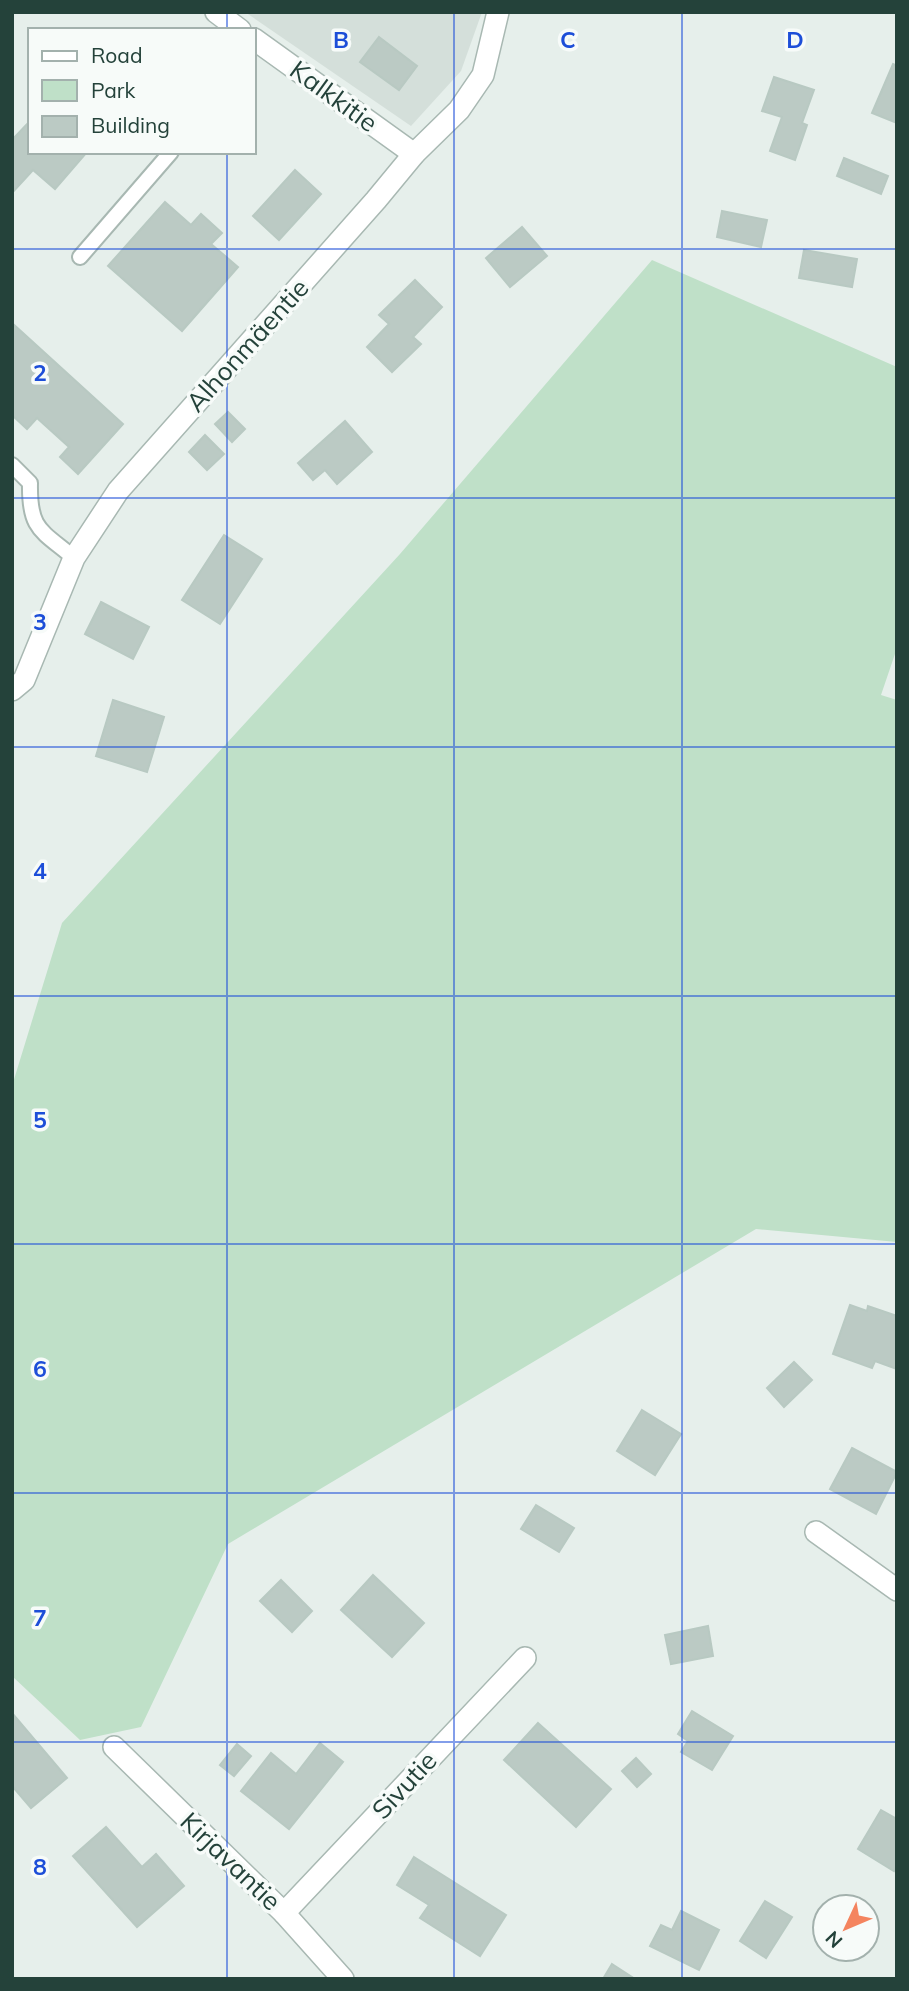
<svg xmlns="http://www.w3.org/2000/svg" width="909" height="1991" font-family="Mulish,sans-serif">
<rect width="100%" height="100%" fill="#e6efeb"/>
<path fill="#d4dfda" d="M 245,12 L 482,12 L 461,71 L 411,126 Z"/>
<path fill="#bfe0c8" d="M 652,260 L 897,367 L 897,648 L 881,695 L 897,700 L 897,1242 L 756,1229 L 228,1544 L 141,1727 L 80,1740 L 12,1676 L 12,1086 L 62,923 L 400,554 Z"/>
<g fill="#bbcac4" stroke="#b8c9c2" stroke-width="2">
<path d="M 379,37 L 417,66 L 399,90 L 360,62 Z"/>
<path d="M 893,64 L 897,66 L 897,123 L 872,113 Z"/>
<path d="M 774,77 L 814,90 L 802,123 L 807,125 L 795,160 L 770,151 L 782,117 L 762,111 Z"/>
<path d="M 30,121 L 30,152 L 87,152 L 55,189 L 33,170 L 12,193 L 12,140 Z"/>
<path d="M 844,158 L 888,176 L 881,194 L 837,176 Z"/>
<path d="M 295,170 L 321,194 L 279,240 L 253,216 Z"/>
<path d="M 165,202 L 191,225 L 201,214 L 222,233 L 211,244 L 238,267 L 182,331 L 108,266 Z"/>
<path d="M 722,211 L 767,220 L 761,247 L 717,237 Z"/>
<path d="M 522,227 L 547,256 L 510,287 L 486,258 Z"/>
<path d="M 804,250 L 857,259 L 852,287 L 799,278 Z"/>
<path d="M 415,280 L 442,307 L 413,337 L 421,344 L 392,372 L 367,347 L 389,324 L 379,315 Z"/>
<path d="M 12,323 L 123,424 L 78,474 L 60,457 L 69,447 L 37,418 L 27,429 L 12,415 Z"/>
<path d="M 228,412 L 245,429 L 232,442 L 215,424 Z"/>
<path d="M 345,421 L 372,452 L 337,484 L 325,470 L 313,480 L 298,463 Z"/>
<path d="M 205,435 L 224,454 L 207,470 L 189,452 Z"/>
<path d="M 224,535 L 262,559 L 220,624 L 182,600 Z"/>
<path d="M 101,602 L 149,627 L 133,659 L 85,634 Z"/>
<path d="M 113,700 L 164,717 L 147,772 L 96,756 Z"/>
<path d="M 850,1305 L 867,1311 L 868,1306 L 897,1316 L 897,1369 L 875,1361 L 872,1368 L 833,1354 Z"/>
<path d="M 794,1362 L 812,1380 L 784,1407 L 767,1388 Z"/>
<path d="M 642,1410 L 681,1434 L 655,1475 L 617,1451 Z"/>
<path d="M 852,1448 L 897,1472 L 876,1514 L 830,1489 Z"/>
<path d="M 536,1505 L 574,1528 L 559,1552 L 521,1529 Z"/>
<path d="M 373,1575 L 424,1623 L 392,1657 L 341,1610 Z"/>
<path d="M 281,1580 L 312,1611 L 292,1632 L 260,1601 Z"/>
<path d="M 708,1626 L 713,1656 L 671,1664 L 665,1635 Z"/>
<path d="M 692,1711 L 733,1736 L 712,1770 L 681,1752 L 688,1741 L 678,1734 Z"/>
<path d="M 12,1713 L 67,1778 L 31,1808 L 12,1786 Z"/>
<path d="M 538,1723 L 611,1789 L 576,1827 L 504,1760 Z"/>
<path d="M 320,1743 L 343,1762 L 289,1829 L 241,1791 L 271,1753 L 296,1774 Z"/>
<path d="M 237,1744 L 251,1756 L 234,1776 L 220,1765 Z"/>
<path d="M 636,1758 L 651,1774 L 637,1787 L 622,1771 Z"/>
<path d="M 881,1810 L 897,1819 L 897,1866 L 894,1871 L 858,1849 Z"/>
<path d="M 106,1827 L 142,1867 L 156,1854 L 184,1886 L 137,1927 L 73,1856 Z"/>
<path d="M 414,1857 L 506,1915 L 480,1956 L 420,1918 L 429,1905 L 397,1885 Z"/>
<path d="M 765,1901 L 792,1917 L 766,1958 L 740,1941 Z"/>
<path d="M 681,1911 L 719,1930 L 699,1970 L 650,1946 L 661,1925 L 672,1930 Z"/>
<path d="M 612,1964 L 635,1979 L 603,1979 Z"/>
</g>
<g fill="none" stroke-linecap="round" stroke-linejoin="round">
<defs>
<g id="lane">
<path d="M 80,257 L 171,152"/>
<path d="M 12,465 L 30,483 C 29,530 41,530 74,558"/>
</g>
<g id="street">
<path d="M 216,12 L 240,30"/>
<path d="M 254,39 L 414,154"/>
<path d="M 12,690 L 24,680 L 74,558 L 118,491 L 376,200 L 414,154 L 459,110 L 483,75 L 498,12"/>
<path d="M 816,1532 L 897,1590"/>
<path d="M 114,1747 L 284,1913 L 343,1979"/>
<path d="M 284,1913 L 525,1658"/>
</g>
</defs>
<use href="#lane" stroke="#a8b8b2" stroke-width="18"/>
<use href="#street" stroke="#a8b8b2" stroke-width="24"/>
<use href="#lane" stroke="#fff" stroke-width="14"/>
<use href="#street" stroke="#fff" stroke-width="21"/>
</g>
<path fill="none" stroke="#1d4ed8" stroke-width="2" stroke-opacity="0.55" d="M 227,12 L 227,30M 454,12 L 454,1979M 682,12 L 682,1979M 227,152 L 227,1979M 12,249 L 897,249M 12,498 L 897,498M 12,747 L 897,747M 12,996 L 897,996M 12,1244 L 897,1244M 12,1493 L 897,1493M 12,1742 L 897,1742"/>
<g text-anchor="middle" dominant-baseline="central" stroke-width="7" stroke-linejoin="round" paint-order="stroke">
<g font-size="26" fill="#24423a" stroke="#f7fbf9">
<text transform="translate(334 96) rotate(36)">Kalkkitie</text>
<text transform="translate(247 345) rotate(-48)">Alhonmäentie</text>
<text transform="translate(404 1785) rotate(-47)">Sivutie</text>
<text transform="translate(231 1861) rotate(44)">Kirjavantie</text>
</g>
</g>
<g font-size="23" text-anchor="middle" font-weight="bold" fill="#1d4ed8" stroke="#f7fbf9" stroke-width="7" stroke-linejoin="round" paint-order="stroke">
<text x="341" y="48">B</text>
<text x="568" y="48">C</text>
<text x="795" y="48">D</text>
<text x="40" y="381">2</text>
<text x="40" y="630">3</text>
<text x="40" y="879">4</text>
<text x="40" y="1128">5</text>
<text x="40" y="1377">6</text>
<text x="40" y="1626">7</text>
<text x="40" y="1875">8</text>
</g>
<rect width="909" height="1991" fill="none" stroke="#24423a" stroke-width="28"/>
<rect x="28" y="28" width="228" height="126" fill="#f7fbf9" stroke="#a3b1ad" stroke-width="2"/>
<rect x="42" y="51" width="35" height="10" fill="#ffffff" stroke="#a3b1ad" stroke-width="2"/>
<text x="91" y="63" font-size="21" fill="#24423a">Road</text>
<rect x="42" y="80" width="35" height="21" fill="#bfe0c8" stroke="#a3b1ad" stroke-width="2"/>
<text x="91" y="98" font-size="21" fill="#24423a">Park</text>
<rect x="42" y="116" width="35" height="21" fill="#bbcac4" stroke="#a3b1ad" stroke-width="2"/>
<text x="91" y="133" font-size="21" fill="#24423a">Building</text>
<g transform="translate(846 1928) rotate(226)"><circle r="33" fill="#f7fbf9" stroke="#a3b1ad" stroke-width="2"/>
<path d="M0-5L12 26L0 18L-12 26Z" fill="#f4845f"/>
<text y="-10" font-size="19" font-weight="bold" text-anchor="middle" fill="#24423a">N</text>
</g>
</svg>
